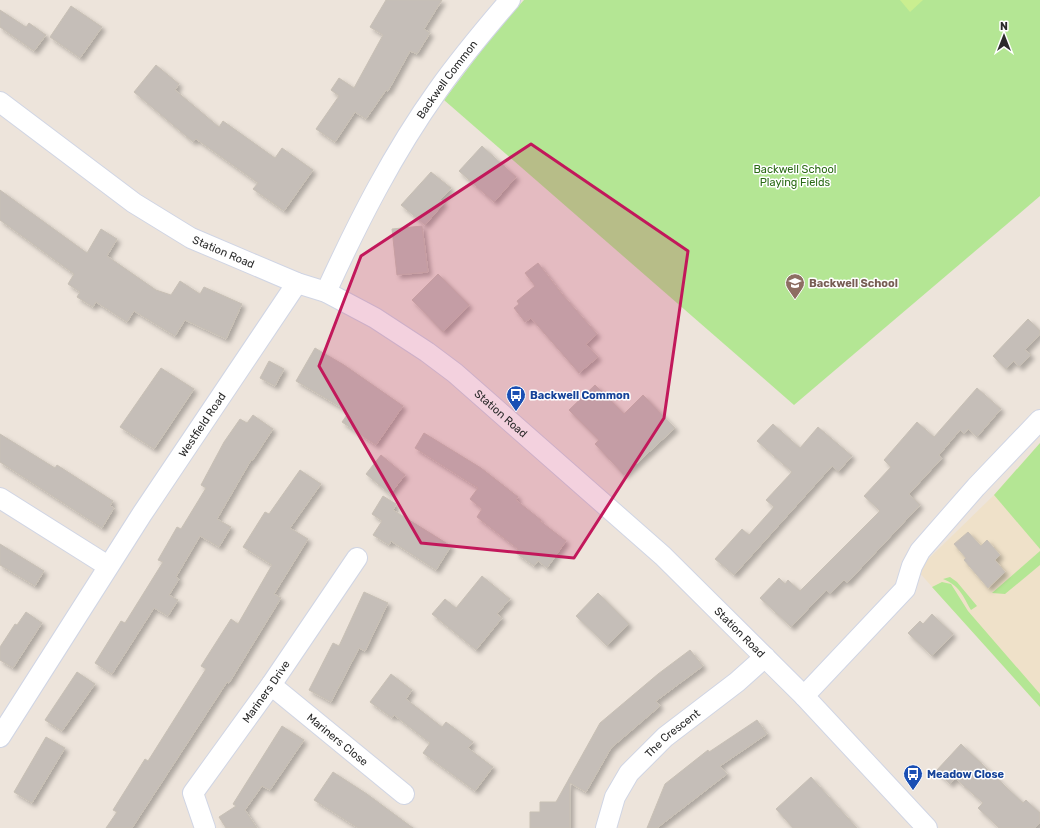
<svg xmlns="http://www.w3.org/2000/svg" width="1040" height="828" font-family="Rubik,sans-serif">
<defs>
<filter id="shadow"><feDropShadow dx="3.5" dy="3.5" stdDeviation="2" flood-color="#0004"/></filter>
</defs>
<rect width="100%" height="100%" fill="#ede4db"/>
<path fill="#efe1c9" d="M 1040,443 L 1040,707 L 917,570 L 994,495 Z"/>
<g fill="#b4e694">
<path d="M 524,0 L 1040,0 L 1040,196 L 794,405 L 444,100 L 497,30 Z"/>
<path d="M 1040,443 L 1040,549 L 994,495 Z"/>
<path d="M 1040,551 L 1040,565 L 1005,594 L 992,593 Z"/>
<path d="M 950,577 L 957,582 L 977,606 L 971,610 C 963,596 959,585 943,579 Z"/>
<path d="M 942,582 L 951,584 L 968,611 L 1040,694 L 1040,707 L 932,587 Z"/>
</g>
<path fill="#caee90" d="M 900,0 L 923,0 L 910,12 Z"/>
<g fill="#c5beb8" stroke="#c8c0b5" filter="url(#shadow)">
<path d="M 386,0 L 442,0 L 424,29 L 430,33 L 417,54 L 410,51 L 388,91 L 386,90 L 366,119 L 355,112 L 335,142 L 316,129 L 339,96 L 331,90 L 339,78 L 354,88 L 383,35 L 370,27 Z"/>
<path d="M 71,6 L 102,27 L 80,58 L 50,37 Z"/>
<path d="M 0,10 L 26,27 L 29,23 L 46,35 L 34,51 L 0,27 Z"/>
<path d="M 156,65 L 179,84 L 175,90 L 219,127 L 223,121 L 275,158 L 282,148 L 313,170 L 284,211 L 253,189 L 258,183 L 196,139 L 193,142 L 134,92 Z"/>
<path d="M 482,146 L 516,177 L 494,202 L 459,171 Z"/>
<path d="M 431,172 L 451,188 L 440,200 L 444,203 L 425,225 L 401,205 Z"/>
<path d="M 0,190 L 87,253 L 101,229 L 117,239 L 107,256 L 156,290 L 171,295 L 180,281 L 200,294 L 204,287 L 242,304 L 226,339 L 185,320 L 175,336 L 134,311 L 127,322 L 96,302 L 93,307 L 77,297 L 80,292 L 68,284 L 74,274 L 0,220 Z"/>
<path d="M 422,226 L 428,272 L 397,275 L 392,229 Z"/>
<path d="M 538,263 L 562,294 L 597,334 L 586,344 L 598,357 L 579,373 L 531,318 L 525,322 L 514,308 L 519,304 L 517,301 L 535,286 L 525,273 Z"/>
<path d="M 438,274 L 469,305 L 443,332 L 412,300 Z"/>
<path d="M 1028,319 L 1040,331 L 1040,334 L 1025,350 L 1031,355 L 1019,367 L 1014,361 L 1006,369 L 993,356 Z"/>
<path d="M 315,348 L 344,365 L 403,406 L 376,445 L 342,422 L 349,412 L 296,381 Z"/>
<path d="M 269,361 L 284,369 L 275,386 L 260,378 Z"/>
<path d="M 161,368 L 194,389 L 154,449 L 120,427 Z"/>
<path d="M 595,385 L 624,414 L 643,395 L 675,428 L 624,475 L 595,444 L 599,440 L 569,410 Z"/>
<path d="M 977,388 L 1001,409 L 977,437 L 968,429 L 964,434 L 960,430 L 939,455 L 942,458 L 909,494 L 920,505 L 847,583 L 844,580 L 830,594 L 826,590 L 791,627 L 760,598 L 779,578 L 785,584 L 788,580 L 800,591 L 880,511 L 864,496 L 891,467 L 884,460 L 917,422 L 934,437 Z"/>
<path d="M 253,415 L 273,429 L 252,461 L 251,460 L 217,519 L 231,527 L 219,547 L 200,536 L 176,577 L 179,579 L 169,595 L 178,600 L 168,616 L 154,608 L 112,674 L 95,663 L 121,621 L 125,623 L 163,562 L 158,560 L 177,527 L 181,529 L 206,488 L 201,485 L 224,442 L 240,419 L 247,423 Z"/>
<path d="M 773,424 L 800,448 L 818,427 L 852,456 L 838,472 L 832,466 L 734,575 L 715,559 L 742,529 L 749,535 L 774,507 L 766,500 L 792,472 L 757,441 Z"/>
<path d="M 424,433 L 481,468 L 518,497 L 516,500 L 541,520 L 540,521 L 566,541 L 547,568 L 538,561 L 534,566 L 516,553 L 518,549 L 477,517 L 482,509 L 470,499 L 478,488 L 415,448 Z"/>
<path d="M 0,434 L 55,468 L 57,465 L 113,501 L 110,506 L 114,508 L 102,528 L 0,462 Z"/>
<path d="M 381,455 L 405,475 L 390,494 L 366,474 Z"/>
<path d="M 300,470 L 321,484 L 290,528 L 308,539 L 274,594 L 281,598 L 229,683 L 227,682 L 132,828 L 106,828 L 117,812 L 113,810 L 145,759 L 148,761 L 206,669 L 201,666 L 231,619 L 238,624 L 272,565 L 243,547 L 265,512 L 269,514 Z"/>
<path d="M 383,496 L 396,504 L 393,510 L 451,546 L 436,570 L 391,541 L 389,545 L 373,535 L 382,521 L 372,514 Z"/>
<path d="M 968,532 L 981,546 L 987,540 L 1000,555 L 995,560 L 1005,572 L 988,588 L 964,560 L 966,558 L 954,544 Z"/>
<path d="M 0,544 L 44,571 L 35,586 L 0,565 Z"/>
<path d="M 482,576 L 510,599 L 497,614 L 502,618 L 476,650 L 432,614 L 445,599 L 456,608 Z"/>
<path d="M 364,592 L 388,603 L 365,651 L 359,648 L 331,702 L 309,690 L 333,643 L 339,646 Z"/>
<path d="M 598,593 L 629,624 L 607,646 L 576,616 Z"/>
<path d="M 26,612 L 42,623 L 13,668 L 0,660 L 0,647 L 15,624 L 17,625 Z"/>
<path d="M 932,614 L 953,634 L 932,656 L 908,633 L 920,621 L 923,624 Z"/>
<path d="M 690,650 L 703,666 L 656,701 L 660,706 L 611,748 L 586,792 L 570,783 L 570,828 L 530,828 L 530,812 L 540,812 L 540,802 L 556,802 L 600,723 L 658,674 Z"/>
<path d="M 77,672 L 95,684 L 62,731 L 45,720 Z"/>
<path d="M 391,674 L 412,690 L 406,699 L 442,727 L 446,722 L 473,742 L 468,748 L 493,767 L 475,791 L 423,753 L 430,743 L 394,715 L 392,718 L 370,702 Z"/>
<path d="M 757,720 L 767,734 L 720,766 L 727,774 L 657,828 L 647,828 L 665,784 L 708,750 L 709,752 Z"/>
<path d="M 282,726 L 304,740 L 270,790 L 262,786 L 245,810 L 257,828 L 226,828 L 219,817 L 236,806 L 233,804 Z"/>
<path d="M 46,737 L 65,748 L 32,803 L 14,792 Z"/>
<path d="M 961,744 L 1023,803 L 1026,800 L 1040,813 L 1040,823 L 1035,828 L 999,828 L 978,808 L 983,803 L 955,778 L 950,784 L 936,771 Z"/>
<path d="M 333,772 L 367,794 L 413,828 L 358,828 L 314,800 Z"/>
<path d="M 811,777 L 857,828 L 793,828 L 776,809 Z"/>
</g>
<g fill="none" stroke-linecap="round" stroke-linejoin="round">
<defs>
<g id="minor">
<path id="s1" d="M 0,102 L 134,203 L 191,238 L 297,283 L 326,292 L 375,318 L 427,352 L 455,373 L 663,556 L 804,696 L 927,828"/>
<path id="s2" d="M 326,292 C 358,222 393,153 438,90 C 460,59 485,29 510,0"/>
<path d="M 0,498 L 108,566"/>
<path id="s3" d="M 271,685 L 404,794"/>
<path d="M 804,696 L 905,589 L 912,566 L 920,551 L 976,487 L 1040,420"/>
<path id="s4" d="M 0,737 L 142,514 L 297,283"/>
<path id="s5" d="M 205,828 L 193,793 L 271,685 L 357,558"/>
<path id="s6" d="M 606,828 L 615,797 L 629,773 L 665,737 L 737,682 L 765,657"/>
</g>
</defs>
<use href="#minor" stroke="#d0d5e4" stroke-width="22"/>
<use href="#minor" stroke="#fff" stroke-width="20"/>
</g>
<path fill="#c2185b" fill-opacity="0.2" stroke="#c2185b" stroke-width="3" stroke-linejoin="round" d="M 531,144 L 688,251 L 664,418 L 574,558 L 421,543 L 319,366 L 361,256 Z"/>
<defs>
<symbol id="school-pin" viewBox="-11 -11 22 30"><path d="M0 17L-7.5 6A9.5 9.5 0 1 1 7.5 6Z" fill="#8d6e63" stroke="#fff"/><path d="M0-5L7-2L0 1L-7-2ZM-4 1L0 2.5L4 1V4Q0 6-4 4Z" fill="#fff"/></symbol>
<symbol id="bus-pin" viewBox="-11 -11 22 30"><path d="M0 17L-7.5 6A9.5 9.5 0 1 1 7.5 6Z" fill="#1a4fb4" stroke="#fff"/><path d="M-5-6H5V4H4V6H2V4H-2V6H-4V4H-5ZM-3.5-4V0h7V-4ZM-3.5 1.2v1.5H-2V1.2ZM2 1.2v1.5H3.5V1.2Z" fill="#fff"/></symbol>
</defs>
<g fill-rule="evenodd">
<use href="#school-pin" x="784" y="272" width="22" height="30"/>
<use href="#bus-pin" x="505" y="384" width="22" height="30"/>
<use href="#bus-pin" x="902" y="763" width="22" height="30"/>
</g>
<g text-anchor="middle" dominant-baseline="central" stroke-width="3" stroke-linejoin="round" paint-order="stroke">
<g font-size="11" fill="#2a2a2a" stroke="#fff">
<text stroke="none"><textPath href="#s2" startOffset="245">Backwell Common</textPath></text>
<text stroke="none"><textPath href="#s1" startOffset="270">Station Road</textPath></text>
<text stroke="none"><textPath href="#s1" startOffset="594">Station Road</textPath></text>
<text stroke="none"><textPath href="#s4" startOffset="372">Westfield Road</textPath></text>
<text stroke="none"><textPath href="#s1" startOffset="918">Station Road</textPath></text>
<text stroke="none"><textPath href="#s5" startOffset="162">Mariners Drive</textPath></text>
<text stroke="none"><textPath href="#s6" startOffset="119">The Crescent</textPath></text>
<text stroke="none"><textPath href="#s3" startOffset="86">Mariners Close</textPath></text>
</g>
<g font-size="11" fill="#2b6b16" stroke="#fff">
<text x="795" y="169">Backwell School<tspan x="795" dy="13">Playing Fields</tspan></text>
</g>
<g font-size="11" font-weight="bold" fill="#785e54" stroke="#fff" text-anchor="start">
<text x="809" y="283">Backwell School</text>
</g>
<g font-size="11" font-weight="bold" fill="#164399" stroke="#fff" text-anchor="start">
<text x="530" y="395">Backwell Common</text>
<text x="927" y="774">Meadow Close</text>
</g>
</g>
<g transform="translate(1004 36)" stroke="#ffffff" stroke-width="3" paint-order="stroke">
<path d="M0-3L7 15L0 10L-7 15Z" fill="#2a2a2a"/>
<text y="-6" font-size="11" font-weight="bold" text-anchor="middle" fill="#2a2a2a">N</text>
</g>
</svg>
